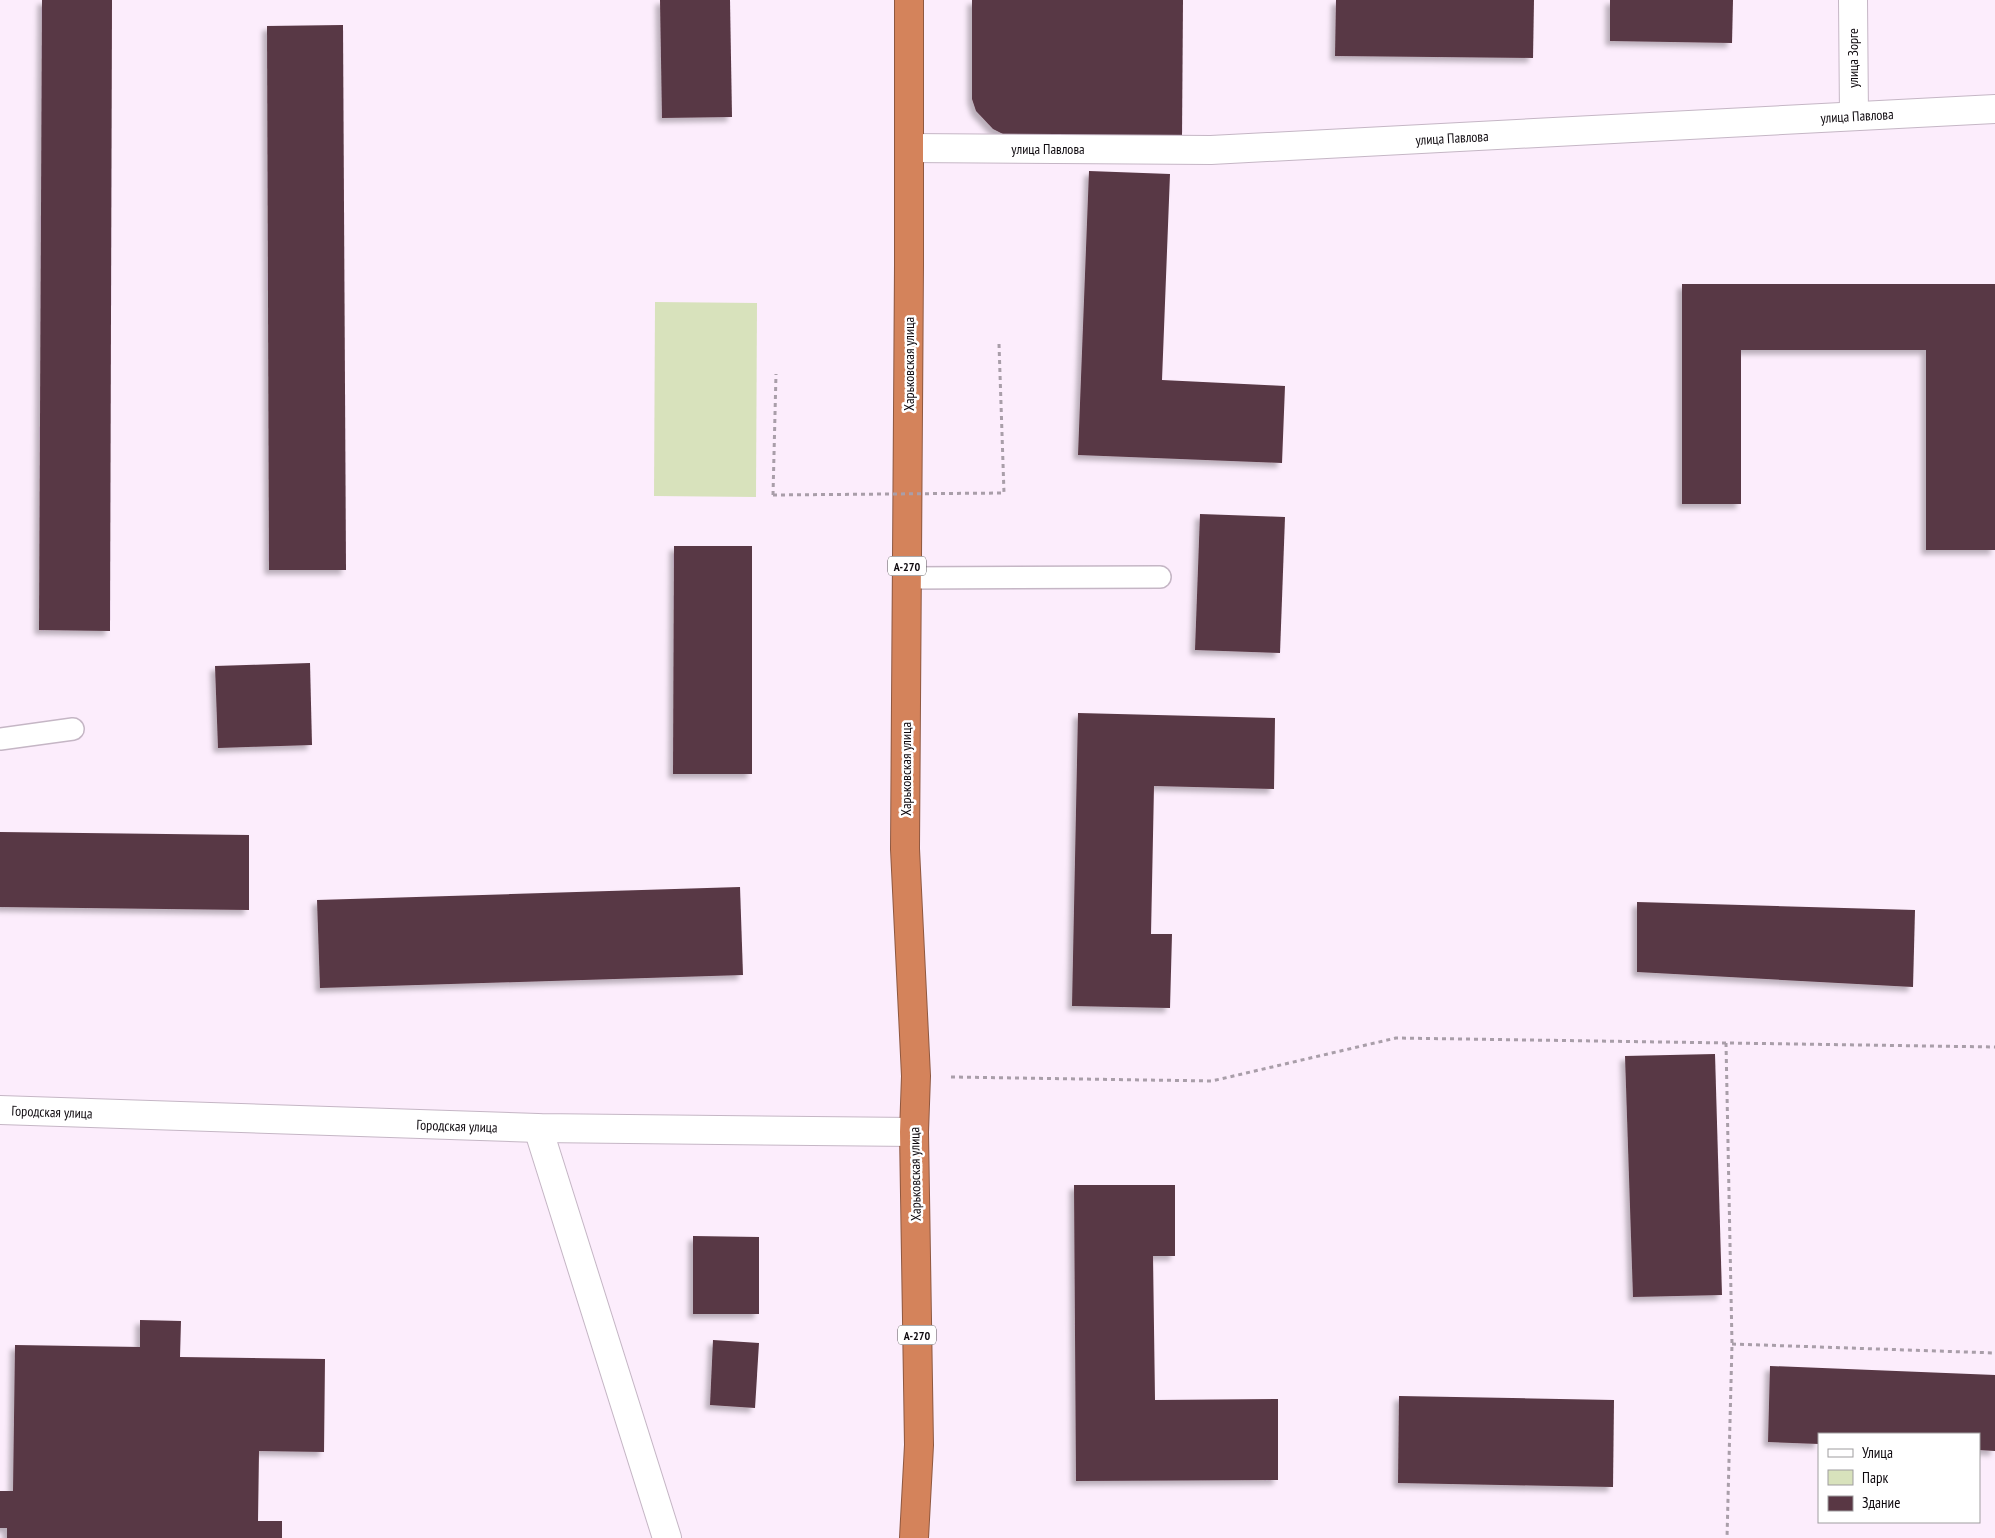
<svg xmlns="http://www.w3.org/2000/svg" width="1995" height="1538" font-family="'PT Sans Narrow',sans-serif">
<defs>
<filter id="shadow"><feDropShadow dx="-4.5" dy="4.5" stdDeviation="2.5" flood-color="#0004"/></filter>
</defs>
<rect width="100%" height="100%" fill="#fcedfc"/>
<path fill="#d8e2bc" d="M 655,302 L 757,303 L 756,497 L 654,496 Z"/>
<g fill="#593744" filter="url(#shadow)">
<path d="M 42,0 L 112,0 L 110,631 L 39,630 Z"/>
<path d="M 660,0 L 730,0 L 732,117 L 662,118 Z"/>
<path d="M 972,0 L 1183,0 L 1182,137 L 1005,135 L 993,129 L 976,111 L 972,99 Z"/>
<path d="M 1336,0 L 1534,0 L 1533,58 L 1335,56 Z"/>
<path d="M 1610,0 L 1733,0 L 1732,43 L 1610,41 Z"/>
<path d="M 343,25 L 346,570 L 269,570 L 267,26 Z"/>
<path d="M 1089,171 L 1170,174 L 1162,380 L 1285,386 L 1282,463 L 1078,455 Z"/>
<path d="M 1682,284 L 1995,284 L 1995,550 L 1926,550 L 1926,350 L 1741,350 L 1741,504 L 1682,504 Z"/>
<path d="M 1200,514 L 1285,517 L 1280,653 L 1195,650 Z"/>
<path d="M 674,546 L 752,546 L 752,774 L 673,774 Z"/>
<path d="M 310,663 L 312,745 L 218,748 L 215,666 Z"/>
<path d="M 1078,713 L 1275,718 L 1274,789 L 1154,786 L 1151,934 L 1172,934 L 1170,1008 L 1072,1006 Z"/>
<path d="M 0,832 L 249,835 L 249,910 L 0,907 Z"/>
<path d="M 740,887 L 743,975 L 320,988 L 317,900 Z"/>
<path d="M 1637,902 L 1915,910 L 1913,987 L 1637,972 Z"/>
<path d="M 1715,1054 L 1722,1295 L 1633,1297 L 1625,1056 Z"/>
<path d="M 1074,1185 L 1175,1185 L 1175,1256 L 1153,1256 L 1155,1400 L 1278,1399 L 1278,1480 L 1076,1481 Z"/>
<path d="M 693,1236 L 759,1237 L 759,1314 L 693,1314 Z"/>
<path d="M 140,1320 L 181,1321 L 180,1357 L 325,1359 L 324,1452 L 259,1451 L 258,1521 L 282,1521 L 282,1538 L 7,1538 L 7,1528 L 0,1528 L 0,1491 L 13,1491 L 15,1345 L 140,1347 Z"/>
<path d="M 713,1340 L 759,1343 L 755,1408 L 710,1405 Z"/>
<path d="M 1770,1366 L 1995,1375 L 1995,1451 L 1979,1450 L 1979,1434 L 1819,1434 L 1819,1444 L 1768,1442 Z"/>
<path d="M 1399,1396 L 1614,1400 L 1613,1487 L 1398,1483 Z"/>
</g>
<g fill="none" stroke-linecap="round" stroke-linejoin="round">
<defs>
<g id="lane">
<path d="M 907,578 L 1160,577"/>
<path d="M 0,739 L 73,729"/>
</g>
<g id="street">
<path d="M 1853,0 L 1854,116"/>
<path d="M 909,148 L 1211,150 L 1995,109"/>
<path d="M 0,1110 L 538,1128 L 914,1132"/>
<path d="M 538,1128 L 667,1538"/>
</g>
<path id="highway" d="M 909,0 L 909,265 L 905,849 L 916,1076 L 914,1132 L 919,1445 L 914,1538"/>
</defs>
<use href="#lane" stroke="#c5b6c5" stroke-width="24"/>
<use href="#street" stroke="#c5b6c5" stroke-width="30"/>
<use href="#highway" stroke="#8f5840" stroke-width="30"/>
<g stroke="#a99ea9" stroke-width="3" stroke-dasharray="4 4" stroke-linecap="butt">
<path d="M 999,344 L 1004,493"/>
<path d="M 773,495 L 776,374"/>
<path d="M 1726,1043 L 1732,1344 L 1727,1538"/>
<path d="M 951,1077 L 1212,1081 L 1396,1038 L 1995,1047"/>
<path d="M 1732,1344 L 1995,1353"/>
</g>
<use href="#lane" stroke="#fff" stroke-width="21"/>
<use href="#street" stroke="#fff" stroke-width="28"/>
<use href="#highway" stroke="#d4835b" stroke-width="28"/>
<path stroke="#a99ea9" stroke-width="3" stroke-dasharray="4 4" stroke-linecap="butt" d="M 773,495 L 1004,493"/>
</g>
<g text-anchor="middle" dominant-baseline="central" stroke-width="5" stroke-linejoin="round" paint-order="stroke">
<g fill="#fff" stroke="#565356" stroke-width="1">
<rect x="888" y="556.5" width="38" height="19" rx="4"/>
<rect x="898" y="1325.5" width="38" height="19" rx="4"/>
</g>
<g font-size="12" font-weight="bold" fill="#0e090e">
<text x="907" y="566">А-270</text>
<text x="917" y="1335">А-270</text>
</g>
<g font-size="14" fill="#0e090e" stroke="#fff">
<text transform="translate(1853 58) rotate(-90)">улица Зорге</text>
<text transform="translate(1857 116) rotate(-3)">улица Павлова</text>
<text transform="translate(1452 138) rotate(-3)">улица Павлова</text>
<text x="1048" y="149">улица Павлова</text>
<text transform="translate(909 364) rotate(-90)">Харьковская улица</text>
<text transform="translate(906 769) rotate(-90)">Харьковская улица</text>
<text transform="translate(52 1112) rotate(2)">Городская улица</text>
<text transform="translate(457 1126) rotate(2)">Городская улица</text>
<text transform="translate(915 1174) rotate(-91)">Харьковская улица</text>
</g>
</g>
<rect x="1818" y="1433" width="162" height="90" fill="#ffffff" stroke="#9f9d9f"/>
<rect x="1828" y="1449" width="25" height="8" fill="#ffffff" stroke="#9f9d9f"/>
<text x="1862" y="1458" font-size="15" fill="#0e090e">Улица</text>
<rect x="1828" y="1470" width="25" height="15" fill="#d8e2bc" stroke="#9f9d9f"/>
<text x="1862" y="1483" font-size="15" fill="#0e090e">Парк</text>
<rect x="1828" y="1496" width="25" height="15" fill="#593744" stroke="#9f9d9f"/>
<text x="1862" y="1508" font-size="15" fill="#0e090e">Здание</text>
</svg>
